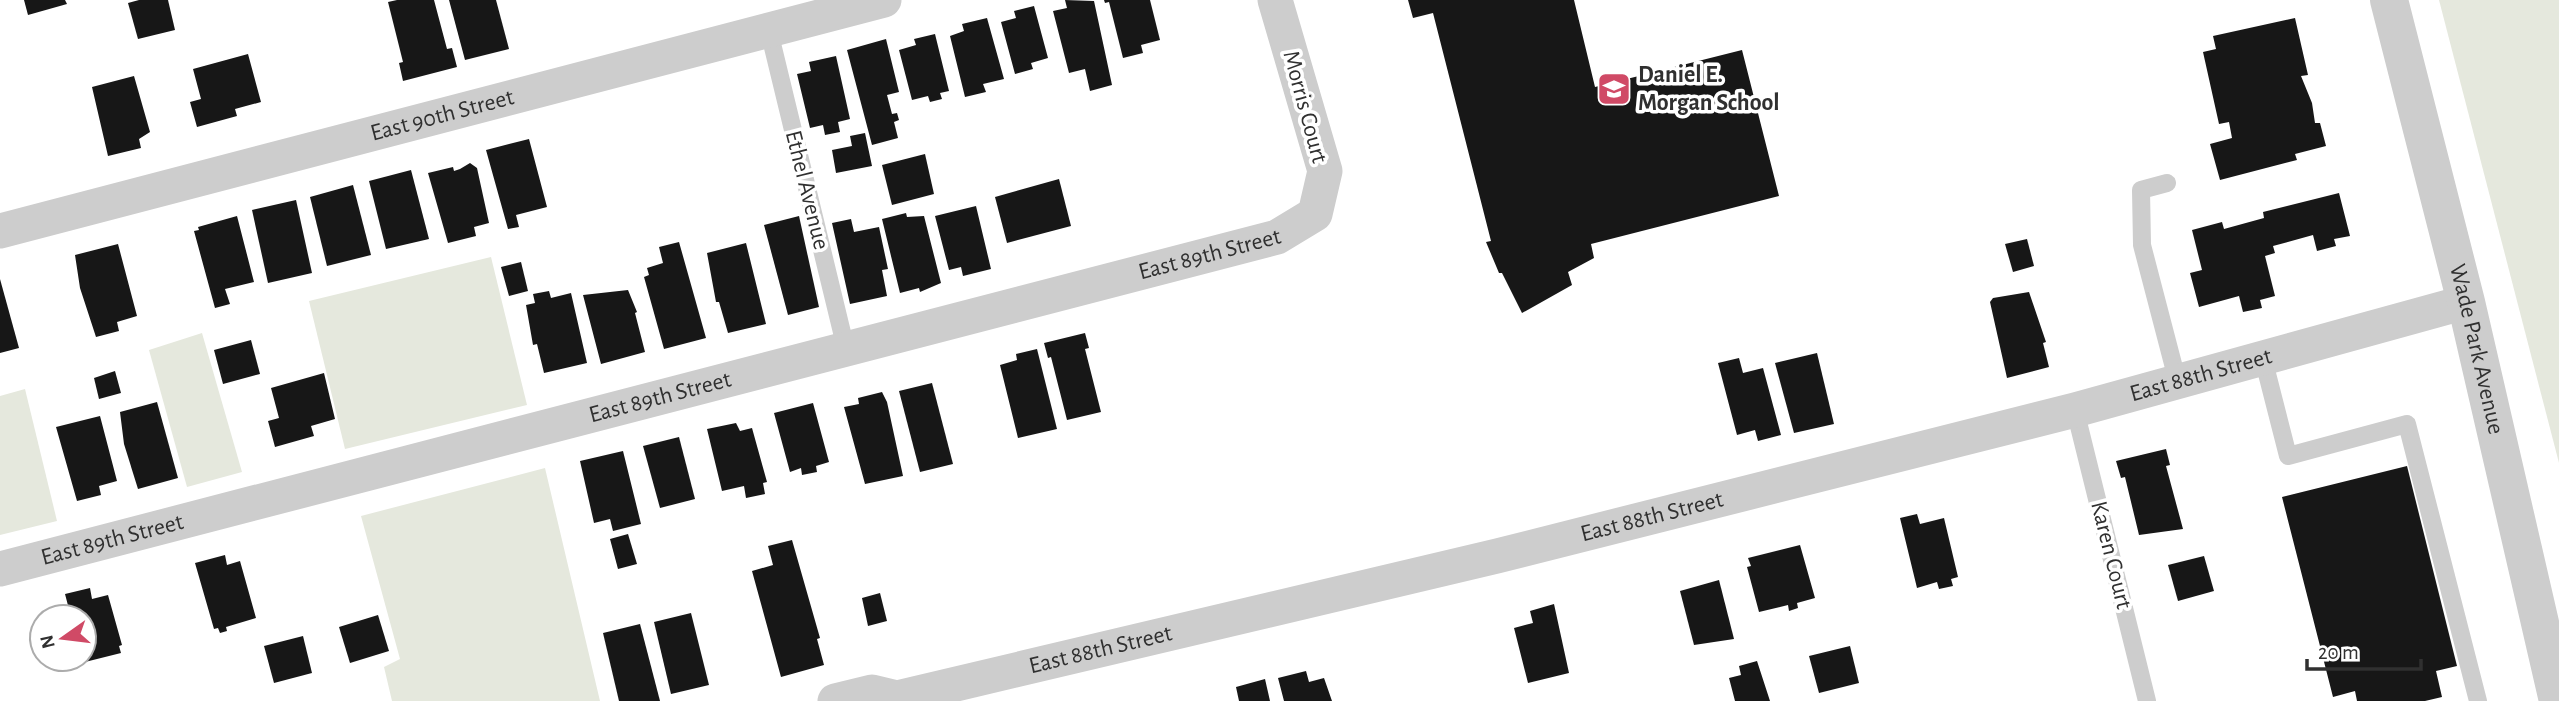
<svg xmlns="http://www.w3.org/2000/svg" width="2559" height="701" font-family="'Alegreya Sans',sans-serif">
<rect width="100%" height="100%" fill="#fff"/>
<g fill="#e5e8dd">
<path d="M 2439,0 L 2559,0 L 2559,463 Z"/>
<path d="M 491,257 L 527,405 L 345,449 L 309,301 Z"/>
<path d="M 202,333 L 242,472 L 187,487 L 149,350 Z"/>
<path d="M 25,389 L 57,521 L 0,535 L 0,396 Z"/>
<path d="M 545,468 L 600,701 L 392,701 L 384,667 L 400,659 L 361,516 Z"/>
</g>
<g fill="#171717">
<path d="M 24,0 L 65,0 L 67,4 L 28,15 Z"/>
<path d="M 139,0 L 168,0 L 175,30 L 138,39 L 128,3 Z"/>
<path d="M 397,0 L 434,0 L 447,49 L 452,48 L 457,67 L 403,81 L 399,63 L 403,62 L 388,2 Z"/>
<path d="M 449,0 L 496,0 L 509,49 L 465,60 Z"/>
<path d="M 1065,0 L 1094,1 L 1112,85 L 1090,91 L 1085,69 L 1069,73 L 1053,11 L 1067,8 Z"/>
<path d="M 1104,0 L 1150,0 L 1160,40 L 1141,45 L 1143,53 L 1123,58 L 1109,2 L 1105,3 Z"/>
<path d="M 1408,0 L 1574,0 L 1595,87 L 1742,50 L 1779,196 L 1591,244 L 1594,258 L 1568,272 L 1572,285 L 1522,313 L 1502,273 L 1499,273 L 1486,242 L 1491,241 L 1433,13 L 1413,18 Z"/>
<path d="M 1034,6 L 1048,58 L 1031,63 L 1033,69 L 1015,74 L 1001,22 L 1016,18 L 1014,11 Z"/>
<path d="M 987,18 L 1004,79 L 983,84 L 986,92 L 965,97 L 950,36 L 964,31 L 962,24 Z"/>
<path d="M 2295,18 L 2308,75 L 2301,76 L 2312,103 L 2315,123 L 2320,123 L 2326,146 L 2295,154 L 2297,160 L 2220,180 L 2210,144 L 2232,138 L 2229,122 L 2219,124 L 2203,52 L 2216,49 L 2213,36 Z"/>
<path d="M 935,34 L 949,91 L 940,93 L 942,99 L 930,102 L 928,96 L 912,100 L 899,50 L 916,45 L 914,39 Z"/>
<path d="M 886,39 L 899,92 L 887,95 L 892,114 L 897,113 L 899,120 L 894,122 L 898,138 L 872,145 L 847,50 Z"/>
<path d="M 248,54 L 261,102 L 235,109 L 237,116 L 197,127 L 190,102 L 201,99 L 193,69 Z"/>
<path d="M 836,56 L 850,119 L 838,122 L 840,132 L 825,135 L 823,125 L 810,128 L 797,74 L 811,71 L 809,62 Z"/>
<path d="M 134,76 L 150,132 L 139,139 L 141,148 L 108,156 L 92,87 Z"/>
<path d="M 865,133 L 872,166 L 836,173 L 832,150 L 852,146 L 850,136 Z"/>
<path d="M 529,139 L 547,207 L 516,215 L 519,227 L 508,229 L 486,150 Z"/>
<path d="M 925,154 L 934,194 L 892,205 L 882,165 Z"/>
<path d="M 470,163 L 477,168 L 489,223 L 474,227 L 476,236 L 448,243 L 428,173 L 453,167 L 454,171 L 460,169 Z"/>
<path d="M 411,170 L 429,239 L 386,249 L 369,181 Z"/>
<path d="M 1059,179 L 1071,226 L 1007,243 L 995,197 Z"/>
<path d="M 353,185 L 371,255 L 327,266 L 310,197 Z"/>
<path d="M 2339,193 L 2350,236 L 2334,239 L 2336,246 L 2317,251 L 2313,235 L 2273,246 L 2275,253 L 2265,256 L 2275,296 L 2260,300 L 2262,308 L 2243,312 L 2239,296 L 2199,307 L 2190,273 L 2202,270 L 2192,230 L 2222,222 L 2224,229 L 2264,218 L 2263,212 Z"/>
<path d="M 296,200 L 312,273 L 268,283 L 252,210 Z"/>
<path d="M 976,206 L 991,269 L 963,276 L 961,267 L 949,270 L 935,216 Z"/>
<path d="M 906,213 L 907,217 L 924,216 L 941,283 L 920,292 L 919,288 L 900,293 L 882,219 Z"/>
<path d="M 237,216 L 254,282 L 225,289 L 230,304 L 215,308 L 194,231 L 199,230 L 198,227 Z"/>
<path d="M 799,216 L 819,307 L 788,315 L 764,225 Z"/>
<path d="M 851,219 L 854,232 L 879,227 L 888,269 L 882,270 L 887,296 L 850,304 L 832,223 Z"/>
<path d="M 2027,239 L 2034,266 L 2013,272 L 2005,244 Z"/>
<path d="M 679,242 L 706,338 L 664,349 L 644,277 L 649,275 L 647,268 L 663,263 L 659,247 Z"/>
<path d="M 746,243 L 766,324 L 728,333 L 719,302 L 716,302 L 707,253 Z"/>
<path d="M 118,244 L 137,316 L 117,322 L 119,331 L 96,337 L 80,288 L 75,255 Z"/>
<path d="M 521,262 L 528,291 L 509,296 L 501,267 Z"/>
<path d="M 0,279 L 19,348 L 0,353 Z"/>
<path d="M 628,290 L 637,312 L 635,313 L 645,352 L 601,364 L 583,295 Z"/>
<path d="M 549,291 L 551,298 L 571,293 L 587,363 L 544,373 L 537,344 L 533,345 L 526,305 L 535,303 L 533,294 Z"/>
<path d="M 2029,292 L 2046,342 L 2043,343 L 2049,367 L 2007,378 L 1990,302 L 1993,298 Z"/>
<path d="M 1085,333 L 1089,348 L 1085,349 L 1101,412 L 1067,420 L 1051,357 L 1048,358 L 1044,343 Z"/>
<path d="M 251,340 L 260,374 L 223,384 L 214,350 Z"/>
<path d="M 1037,349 L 1057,429 L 1018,438 L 1000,365 L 1017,360 L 1016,354 Z"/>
<path d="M 1817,353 L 1834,424 L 1794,433 L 1775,363 Z"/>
<path d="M 1739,358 L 1743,373 L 1763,368 L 1781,435 L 1758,441 L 1755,430 L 1737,435 L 1718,363 Z"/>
<path d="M 115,371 L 121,393 L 99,399 L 94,378 Z"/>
<path d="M 324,373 L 335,419 L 311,426 L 314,436 L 275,447 L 268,421 L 279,418 L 271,388 Z"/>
<path d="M 932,383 L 953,464 L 920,472 L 899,391 Z"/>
<path d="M 882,392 L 887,402 L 903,476 L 865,484 L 844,407 L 859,404 L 858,398 Z"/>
<path d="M 157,402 L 178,478 L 138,489 L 124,444 L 120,412 Z"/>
<path d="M 813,403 L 829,462 L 816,466 L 817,472 L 802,475 L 801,468 L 790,472 L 774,413 Z"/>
<path d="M 100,416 L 117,481 L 99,486 L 101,495 L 77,501 L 56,427 Z"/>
<path d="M 736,423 L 740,431 L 752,428 L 767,482 L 763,483 L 765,494 L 746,498 L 744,486 L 722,491 L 707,429 Z"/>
<path d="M 679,437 L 695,499 L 660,508 L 643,446 Z"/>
<path d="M 2166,449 L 2170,465 L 2166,466 L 2183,529 L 2139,535 L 2125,477 L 2121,478 L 2116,461 Z"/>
<path d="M 623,451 L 641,524 L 613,531 L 610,519 L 594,523 L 580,461 Z"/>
<path d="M 2407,466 L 2457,666 L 2436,671 L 2442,697 L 2425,701 L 2357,701 L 2355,691 L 2333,697 L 2282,497 Z"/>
<path d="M 1917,514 L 1920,524 L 1944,518 L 1958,577 L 1951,579 L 1953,586 L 1939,589 L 1937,582 L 1917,588 L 1900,518 Z"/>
<path d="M 628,534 L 637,564 L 618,569 L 610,539 Z"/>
<path d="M 792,540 L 820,638 L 817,639 L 824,665 L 781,677 L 752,571 L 773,565 L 768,546 Z"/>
<path d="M 1800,545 L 1815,598 L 1797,603 L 1798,608 L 1789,611 L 1788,605 L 1759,612 L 1747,567 L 1751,566 L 1748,558 Z"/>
<path d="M 225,555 L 227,565 L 240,561 L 256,618 L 226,627 L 227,631 L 220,633 L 218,628 L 214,629 L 195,563 Z"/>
<path d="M 2204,556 L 2214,591 L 2178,601 L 2168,565 Z"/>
<path d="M 1719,580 L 1734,639 L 1694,645 L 1680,591 Z"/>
<path d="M 90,588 L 92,599 L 108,595 L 122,645 L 119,646 L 121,653 L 85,662 L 84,617 L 71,617 L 65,594 Z"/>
<path d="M 880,593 L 887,621 L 868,626 L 862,598 Z"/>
<path d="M 1554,604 L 1569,673 L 1528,683 L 1514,628 L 1533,623 L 1530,611 Z"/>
<path d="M 691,613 L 709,685 L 671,694 L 654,622 Z"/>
<path d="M 378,615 L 389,651 L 350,663 L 339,627 Z"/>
<path d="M 640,624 L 660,701 L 619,701 L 603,633 Z"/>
<path d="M 303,636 L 312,673 L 274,683 L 264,646 Z"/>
<path d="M 1850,646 L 1859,683 L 1819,693 L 1809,656 Z"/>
<path d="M 1757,661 L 1770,701 L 1735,701 L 1729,678 L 1741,675 L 1739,666 Z"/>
<path d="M 1306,671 L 1309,682 L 1324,678 L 1332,701 L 1284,701 L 1278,678 Z"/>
<path d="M 1265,679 L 1270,701 L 1239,701 L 1236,687 Z"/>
</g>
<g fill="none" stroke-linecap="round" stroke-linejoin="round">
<g stroke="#cdcdcd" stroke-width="18">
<path d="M 769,31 L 846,349"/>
<path d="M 2167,183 L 2141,190 L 2142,245 L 2178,383"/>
<path d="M 2263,358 L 2288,456 L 2407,424 L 2478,701"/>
<path d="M 2075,410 L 2147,701"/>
</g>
<g stroke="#cdcdcd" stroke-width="35">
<path id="s1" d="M 0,231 L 884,0"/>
<path id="s2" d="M 0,569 L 1277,237 L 1315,214 L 1325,171 L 1275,0"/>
<path id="s3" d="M 835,701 L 872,692 L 897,698 L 1497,556 L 2075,410 L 2466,302"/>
</g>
<path stroke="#cdcdcd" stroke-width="38" id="s4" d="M 2389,0 L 2466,302 L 2558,701"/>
</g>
<defs>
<symbol id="school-square" viewBox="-11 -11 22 22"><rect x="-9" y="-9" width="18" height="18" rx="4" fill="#d04a66" stroke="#fff"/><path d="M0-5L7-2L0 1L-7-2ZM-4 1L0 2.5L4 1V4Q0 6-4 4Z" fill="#fff"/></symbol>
</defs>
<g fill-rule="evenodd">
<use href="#school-square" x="1595" y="70" width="38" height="38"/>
</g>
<g text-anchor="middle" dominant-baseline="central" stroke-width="7" stroke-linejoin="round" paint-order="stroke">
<g font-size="24" font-weight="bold" fill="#303030" stroke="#fff" text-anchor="start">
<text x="1638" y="75">Daniel E.<tspan x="1638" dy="28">Morgan School</tspan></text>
</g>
<g font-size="24" fill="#303030" stroke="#fff">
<text transform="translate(1305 107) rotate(75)">Morris Court</text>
<text stroke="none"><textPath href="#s1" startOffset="457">East 90th Street</textPath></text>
<text transform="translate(807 190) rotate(76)">Ethel Avenue</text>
<text stroke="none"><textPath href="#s2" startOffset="1250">East 89th Street</textPath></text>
<text stroke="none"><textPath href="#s4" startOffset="360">Wade Park Avenue</textPath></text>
<text stroke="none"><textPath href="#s3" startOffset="1407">East 88th Street</textPath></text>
<text stroke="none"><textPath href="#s2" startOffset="682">East 89th Street</textPath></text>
<text stroke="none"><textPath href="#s3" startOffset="840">East 88th Street</textPath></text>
<text stroke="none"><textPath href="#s2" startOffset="116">East 89th Street</textPath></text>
<text transform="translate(2111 555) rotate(76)">Karen Court</text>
<text stroke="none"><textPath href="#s3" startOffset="273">East 88th Street</textPath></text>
</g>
</g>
<g transform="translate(63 638) rotate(256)"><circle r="33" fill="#ffffff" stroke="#acacac" stroke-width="2"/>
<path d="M0-5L12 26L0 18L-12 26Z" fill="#d04a66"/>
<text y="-10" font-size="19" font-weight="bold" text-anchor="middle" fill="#303030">N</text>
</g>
<path d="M2307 659v10h114v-10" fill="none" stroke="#303030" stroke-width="3.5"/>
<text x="2318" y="659" font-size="21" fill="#303030" stroke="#ffffff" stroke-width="5" paint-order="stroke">20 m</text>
</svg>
